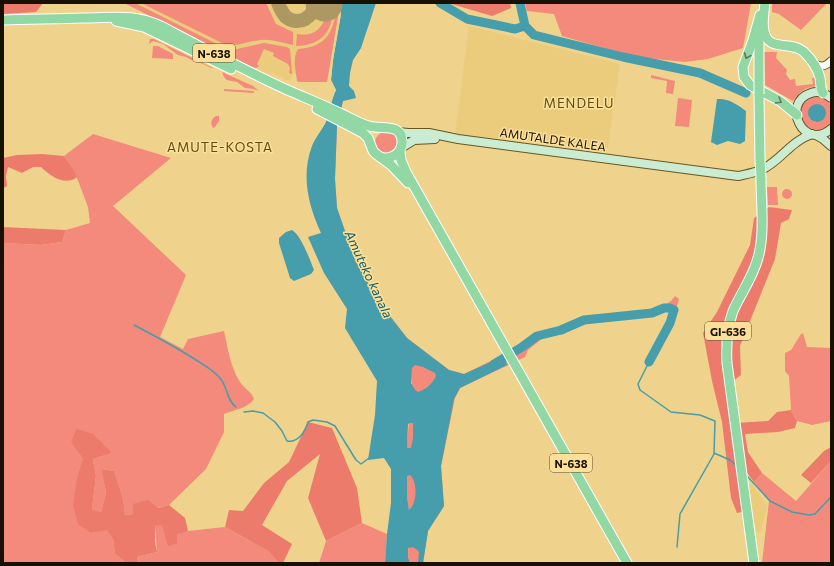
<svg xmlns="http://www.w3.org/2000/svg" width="834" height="566" font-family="Commissioner,sans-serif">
<rect width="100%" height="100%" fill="#efd38c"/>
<g fill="#eacc7c">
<path d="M 124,3 L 339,3 L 333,47 L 327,82 L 299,82 L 297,81 L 297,75 L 293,74 L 290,81 L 287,80 L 286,81 L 282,78 L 271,73 L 263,72 L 259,67 L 254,68 Z"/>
<path d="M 469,26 L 620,64 L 608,148 L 455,134 Z"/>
<path d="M 748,484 L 752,484 L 763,500 L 766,504 L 767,510 L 766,510 L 761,532 L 757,532 L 753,523 Z"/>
</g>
<g fill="#f38a7b" fill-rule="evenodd">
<path d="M 124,3 L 135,3 L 229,50 L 237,49 L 264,43 L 287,47 L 290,49 L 292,74 L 289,73 L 290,68 L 288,64 L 273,56 L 274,53 L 264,49 L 257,64 L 259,67 L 254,68 Z"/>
<path d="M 141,3 L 266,3 L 276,24 L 293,32 L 293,45 C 282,43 272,39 261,40 C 247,41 237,48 224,44 Z"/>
<path d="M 332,3 L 334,3 C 333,30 324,45 296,46 L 297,34 C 321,38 324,21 332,3 Z"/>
<path d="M 337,3 L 339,3 L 339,12 L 327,82 L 299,82 L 297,81 C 296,71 292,58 298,49 C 328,47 334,31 337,3 Z"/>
<path d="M 525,3 L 751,3 L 743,48 L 708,59 L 685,62 L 635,57 L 562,36 L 554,14 L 527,11 Z"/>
<path d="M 772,3 L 827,3 L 801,30 L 779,14 L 772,12 Z"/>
<path d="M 150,39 L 154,39 L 213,68 L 211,68 L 201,63 L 193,61 L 186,57 L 178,55 L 163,44 L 153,41 L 149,44 Z"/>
<path d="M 153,46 L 158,46 L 173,54 L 173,59 L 152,58 Z"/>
<path d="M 764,52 L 777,52 L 776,58 L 787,70 L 786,74 L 790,80 L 795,79 L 796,86 L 813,84 L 812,78 L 815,78 L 817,81 L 817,86 C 803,88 801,91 793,101 L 765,85 Z"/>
<path d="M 222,72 L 253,86 L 259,91 L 254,89 L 245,88 L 237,82 L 227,80 L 224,77 Z"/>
<path d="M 651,75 L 675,81 L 673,94 L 666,93 L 667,81 L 651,78 Z"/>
<path d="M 224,89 L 254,91 L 254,93 L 224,91 Z"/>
<path d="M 819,95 C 830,99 831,105 831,114 C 831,117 832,121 830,124 C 829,126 826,128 823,129 C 802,140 788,98 819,95 ZM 821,106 L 824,109 L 815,122 L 809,118 Z"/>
<path d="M 356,98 L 343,101 L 337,126 L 335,179 L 337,208 L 355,260 L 379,302 L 407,338 L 449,370 L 464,374 L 517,348 L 534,335 L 544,331 L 559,328 L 585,316 L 644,313 L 659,309 L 671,301 L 675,296 L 679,299 L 674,317 L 667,333 L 664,331 L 670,312 L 665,311 L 649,315 L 625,316 L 582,323 L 564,334 L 543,338 L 528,350 L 525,357 L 460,388 L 455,398 L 441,466 L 444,506 L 428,531 L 423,563 L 408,563 L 409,511 L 407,497 L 407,444 L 412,387 L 411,377 L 412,368 L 363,284 L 329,198 L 328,156 L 342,101 Z"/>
<path d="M 678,98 L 692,100 L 689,127 L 675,126 Z"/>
<path d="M 216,116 L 219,116 L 219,121 L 215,127 L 213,128 C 210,123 211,119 216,116 Z"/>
<circle cx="386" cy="143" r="11"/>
<path d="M 93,134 L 171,158 L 113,206 L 186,275 L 160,337 L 183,349 L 188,339 L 224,331 C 228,349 230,366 240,382 C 244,388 252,392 254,399 C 248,408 234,410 224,414 L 224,432 L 206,469 L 169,505 L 133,514 L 125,515 L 123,498 L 114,471 L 101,469 L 106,492 L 101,512 L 92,509 L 96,476 L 93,459 L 112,453 L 71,443 L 83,459 L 91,533 L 107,529 L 113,539 L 115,554 L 124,561 L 123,563 L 3,563 L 3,243 L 41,245 L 62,242 L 66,230 L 90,223 L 88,207 L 74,170 L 64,156 Z"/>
<path d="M 767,187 L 777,187 L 778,205 L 768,205 Z"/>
<circle cx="787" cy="194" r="5"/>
<path d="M 803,333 L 807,347 L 831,348 L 831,421 L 812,425 L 797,421 L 791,410 L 789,376 L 785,371 L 785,353 L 791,350 L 801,334 Z"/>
<path d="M 831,461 L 831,563 L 762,563 L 769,501 L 754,482 L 762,473 L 796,501 Z"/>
<path d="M 362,523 L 387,534 L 385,563 L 319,563 L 326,541 Z"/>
<path d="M 162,524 L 177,535 L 188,531 L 225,527 L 268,551 L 279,563 L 137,563 L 137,557 L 157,552 L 155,526 Z"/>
</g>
<g fill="#ed7b6c">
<path d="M 3,3 L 43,3 L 36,12 L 3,14 Z"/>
<path d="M 448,3 L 510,3 L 511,8 L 492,16 Z"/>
<path d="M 42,154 L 64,156 L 74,170 L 77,177 C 65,187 49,175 41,167 L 33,167 L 22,173 L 8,167 L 6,176 L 7,186 L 4,188 L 3,193 L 3,158 L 17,155 Z"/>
<path d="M 769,207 L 792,210 L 789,219 L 781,223 L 775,259 L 740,346 L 741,375 L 729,384 L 735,423 L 768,421 L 777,412 L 791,410 L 797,421 L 795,428 L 778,432 L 745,434 L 748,452 L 762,473 L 754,482 L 741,465 L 747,511 L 737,513 L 731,498 L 722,422 L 712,381 L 703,333 L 717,312 L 750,245 L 754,218 Z"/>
<path d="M 3,227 L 66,230 L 62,242 L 41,245 L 3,243 Z"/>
<path d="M 308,422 L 332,428 L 357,488 L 362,523 L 326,541 L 308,498 L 320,454 L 287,481 L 262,525 L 292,544 L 283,563 L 279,563 L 268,551 L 225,527 L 229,510 L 243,511 L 264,483 L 289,462 Z"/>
<path d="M 76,429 L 93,434 L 112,453 L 93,459 L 96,476 L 92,509 L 101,512 L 106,492 L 101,469 L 114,471 L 123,498 L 125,515 L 133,514 L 133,504 L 148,500 L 158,508 L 169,505 L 185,518 L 188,531 L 177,535 L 177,543 L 168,546 L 162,525 L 155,526 L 155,542 L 157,552 L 137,557 L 137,563 L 123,563 L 124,561 L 115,554 L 113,539 L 107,530 L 91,533 L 78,524 L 73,505 L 77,478 L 83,459 L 71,443 Z"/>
<path d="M 831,447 L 831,461 L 811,483 L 801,475 L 824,451 Z"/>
</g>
<g fill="#469dab" fill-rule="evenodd">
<path d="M 341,3 L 376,3 L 361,48 L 353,60 L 350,73 L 349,86 L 354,91 L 356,98 L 343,101 L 337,126 L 335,179 L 337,208 L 355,260 L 379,302 L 407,338 L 449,370 L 464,374 L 504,356 L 507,365 L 460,388 L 454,399 L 441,466 L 444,506 L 428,531 L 423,563 L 418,563 L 419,552 C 415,548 414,546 408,548 L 408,558 L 410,563 L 385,563 L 387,534 L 391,503 L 391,469 L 384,458 L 368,460 L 375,415 L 377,381 L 345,328 L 347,309 L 324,273 L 308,237 L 321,233 C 308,205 301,175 312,146 C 315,138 322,130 326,122 C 330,112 331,101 336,90 L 331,80 L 333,60 L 341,14 ZM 415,365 L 423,367 L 435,373 L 436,376 C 432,384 427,389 418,392 L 415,390 L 411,383 L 412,368 ZM 410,423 L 413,423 L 413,438 L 411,448 L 407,448 L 408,424 ZM 410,475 C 418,482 417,504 409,510 L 407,497 L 407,476 Z"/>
<path d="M 717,99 C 728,98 737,104 746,111 L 745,141 L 740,144 L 728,141 L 717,145 L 711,142 Z"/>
<circle cx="817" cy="113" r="9"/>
<path d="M 292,230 C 301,235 310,260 314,270 L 311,274 L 294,281 L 290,278 L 279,243 L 279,238 L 286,232 Z"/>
</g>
<path fill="#efd38c" d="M 339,3 L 341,3 L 341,14 L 333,60 L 331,80 L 336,90 L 331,100 L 329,99 L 334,90 L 329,80 L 331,60 L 339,12 Z"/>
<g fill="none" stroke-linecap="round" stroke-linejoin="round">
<g stroke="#469dab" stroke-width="1.5">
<path d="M 134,325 C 155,336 176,347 196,360 C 204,365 213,370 220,378 C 228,387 226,400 236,407"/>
<path d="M 649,362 L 638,384 L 640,390 L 671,412 L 700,415 L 715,421 L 714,453 L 730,460 L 738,467"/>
<path d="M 244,412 L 253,411 L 263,413 L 275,422 L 282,431 L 287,441 C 298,443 305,432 308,422 L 313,420 L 327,422 L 335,426 L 356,460 L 361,464 L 369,458"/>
<path d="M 747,476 L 770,501 L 792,512 L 809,515 L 815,514 L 831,497"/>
<path d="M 677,547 L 680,514 L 714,454"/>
</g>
<g stroke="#469dab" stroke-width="9">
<path d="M 440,3 L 467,19 L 515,29 L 525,26 L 534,35 L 623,57 L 700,73 L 746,93"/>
<path d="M 520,3 L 525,26"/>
<path d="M 494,364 L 522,347 L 537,336 L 561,330 L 584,320 L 652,313 L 664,308 L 670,308 L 674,310 L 670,323 L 649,362"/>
</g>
<path stroke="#ad9861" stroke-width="14" d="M 278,3 C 280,8 282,13 286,17 C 299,27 314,17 315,3"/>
<path stroke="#ad9861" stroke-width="35" d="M 323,3 L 325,4"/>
<defs>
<path id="tertiary" d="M 812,62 C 820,67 824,68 831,61"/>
<g id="secondary">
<path d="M 831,98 C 825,93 819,90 811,93 C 780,103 804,152 831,129"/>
<path d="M 398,132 L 408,133 L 429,133 L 458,139 L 738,176 C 747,174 755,173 763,169 C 781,160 791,141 812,134"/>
<path d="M 816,135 L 823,139 L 831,146"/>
<path d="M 401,148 L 414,140 L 435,139"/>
</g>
<g id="primary">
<path d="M 765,3 C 764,12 762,22 764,31 C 768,53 792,40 804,52 C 811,59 818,68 820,78 C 821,83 820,88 823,93"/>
<path d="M 760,15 L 753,40 L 743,67 L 744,77 L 750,85 L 780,101 L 797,115"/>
<path d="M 3,20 C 30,19 56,19 83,18 C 112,18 133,13 161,26 C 201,47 242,69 283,88 C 303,97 324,105 344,115 C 352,119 361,124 369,126 C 381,130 403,122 402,143 C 401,155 390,160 380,157"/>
<path d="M 116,21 L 144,27 L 231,69"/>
<path d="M 759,81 L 759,32"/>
<path d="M 759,94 L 760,159"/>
<path d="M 317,109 L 363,133 L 368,138 L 373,151 L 376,154 L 391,165 L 408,183"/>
<path d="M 400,151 L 401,160 L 406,172 L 627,563"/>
<path d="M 754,563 L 727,363 C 726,345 727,328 733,311 C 741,293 753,277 758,258 C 765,233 761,204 761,178"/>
</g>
</defs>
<use href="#tertiary" stroke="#68551f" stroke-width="9"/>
<use href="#secondary" stroke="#68551f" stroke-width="10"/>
<use href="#primary" stroke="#fff" stroke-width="11"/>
<use href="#tertiary" stroke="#fff" stroke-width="7"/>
<use href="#secondary" stroke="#c9ecd2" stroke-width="8"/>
<use href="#primary" stroke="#92d8a5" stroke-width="9"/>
<defs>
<g id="primary-bridge">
<path d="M 759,81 L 759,94"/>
<path d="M 760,159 L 761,178"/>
</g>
</defs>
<use href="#primary-bridge" stroke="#fff" stroke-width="11" stroke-linecap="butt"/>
<use href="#primary-bridge" stroke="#92d8a5" stroke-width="9"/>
</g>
<defs><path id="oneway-chevron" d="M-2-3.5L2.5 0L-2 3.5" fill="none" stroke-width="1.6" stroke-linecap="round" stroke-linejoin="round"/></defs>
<g stroke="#5b7e5b">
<use href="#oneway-chevron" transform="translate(747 56) rotate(113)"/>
<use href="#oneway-chevron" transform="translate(779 101) rotate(30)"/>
</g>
<g text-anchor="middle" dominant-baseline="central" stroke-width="3" stroke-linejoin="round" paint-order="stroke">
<g fill="#fce099" stroke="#5c4e2e" stroke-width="1">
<rect x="193" y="44" width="42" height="18" rx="3"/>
<rect x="705" y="322" width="46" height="18" rx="3"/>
<rect x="550" y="454" width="42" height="18" rx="3"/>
</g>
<g font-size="11" font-weight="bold" fill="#181000">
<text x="214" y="53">N-638</text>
<text x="728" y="331">GI-636</text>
<text x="571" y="463">N-638</text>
</g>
<g font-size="12" fill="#181000" stroke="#fce099">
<text transform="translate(553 139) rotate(8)">AMUTALDE KALEA</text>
</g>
<g font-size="13" letter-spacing="1" fill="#5e4b13" stroke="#fce099">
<text x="579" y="103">MENDELU</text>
<text x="220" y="147">AMUTE-KOSTA</text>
</g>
<g font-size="13" font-style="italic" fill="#125b66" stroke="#fce099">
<text transform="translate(369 274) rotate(65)">Amuteko kanala</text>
</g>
</g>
<rect width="834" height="566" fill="none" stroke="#181000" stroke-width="8"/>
</svg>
